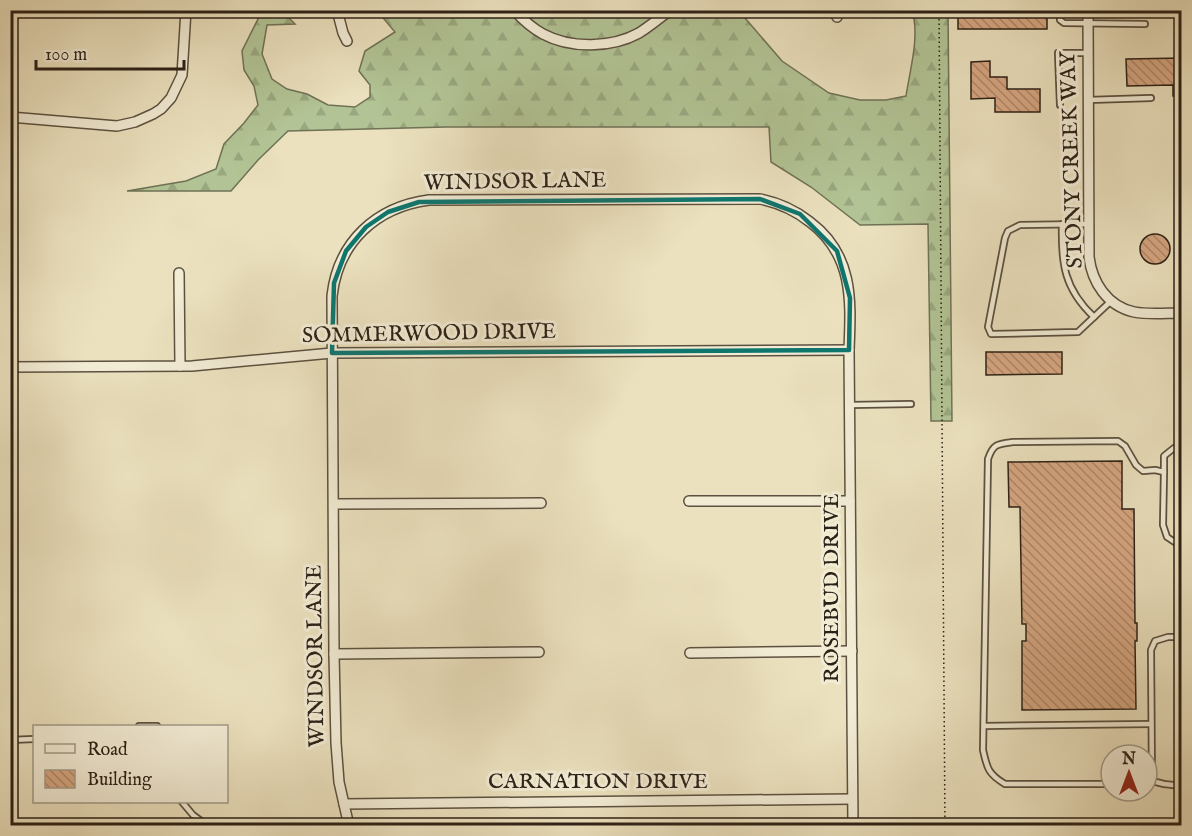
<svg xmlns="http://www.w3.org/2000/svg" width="1192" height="836" font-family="'IM FELL English',serif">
<defs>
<pattern id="forest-firs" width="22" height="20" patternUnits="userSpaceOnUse" patternTransform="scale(1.5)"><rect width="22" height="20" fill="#b2c495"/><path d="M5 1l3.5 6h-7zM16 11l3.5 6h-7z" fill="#99a880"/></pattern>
<pattern id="building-back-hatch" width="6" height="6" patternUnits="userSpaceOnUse" patternTransform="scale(1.5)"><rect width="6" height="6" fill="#d6a681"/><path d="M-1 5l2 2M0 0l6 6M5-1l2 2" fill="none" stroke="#ae8769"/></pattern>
</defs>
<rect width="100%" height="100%" fill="#ebe1be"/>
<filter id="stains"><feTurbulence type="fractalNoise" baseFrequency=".00333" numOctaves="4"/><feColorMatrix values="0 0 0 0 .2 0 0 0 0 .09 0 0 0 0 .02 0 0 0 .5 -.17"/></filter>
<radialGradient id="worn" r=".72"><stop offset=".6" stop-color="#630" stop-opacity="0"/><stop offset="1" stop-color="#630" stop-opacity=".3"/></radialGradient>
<path fill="url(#forest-firs)" stroke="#6f7256" stroke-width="1.5" d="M 259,11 L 282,11 L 295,24 L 267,25 L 262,54 L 272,79 L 287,89 L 307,94 L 328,105 L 355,107 L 370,97 L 370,85 L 359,71 L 365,51 L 395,32 L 379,13 L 381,11 L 739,11 L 782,61 L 829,93 L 860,100 L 886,100 L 906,96 C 910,70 920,35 912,11 L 948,11 L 952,421 L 931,421 L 928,224 L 860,225 L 811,187 L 771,162 L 769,127 L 446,127 L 288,131 L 258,160 L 231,191 L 127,191 L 186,181 L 216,169 L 224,144 L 244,123 L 258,105 L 254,86 L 244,70 L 242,51 L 259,17 Z"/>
<g fill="url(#building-back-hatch)" stroke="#2c2116" stroke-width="1.5">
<rect x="958" y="10" width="89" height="19"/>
<path d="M 1182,58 L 1182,95 L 1173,96 L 1173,85 L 1127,86 L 1126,59 Z"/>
<path d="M 990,61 L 990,77 L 1007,77 L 1007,89 L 1040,89 L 1040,112 L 995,112 L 995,98 L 971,99 L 971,62 Z"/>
<circle cx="1155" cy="249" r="15"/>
<path d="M 986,352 L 1062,352 L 1062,374 L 986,375 Z"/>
<path d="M 1122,461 L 1122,509 L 1134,509 L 1135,623 L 1137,623 L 1137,641 L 1135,641 L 1136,709 L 1022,710 L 1022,641 L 1026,641 L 1026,624 L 1022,624 L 1020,507 L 1009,507 L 1008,462 Z"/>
</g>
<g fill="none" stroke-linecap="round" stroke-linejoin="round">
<defs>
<g id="lane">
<path d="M 1059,10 L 1060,20 L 1064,23 L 1145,24"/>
<path d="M 1088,100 L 1151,98"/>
<path d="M 1060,105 L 1058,53 L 1088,53"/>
<path d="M 1062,224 C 1061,263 1064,289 1094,317"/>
<path d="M 1089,224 L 1020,225 L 1008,231 L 1005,238 L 988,327 L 991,334 L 1078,332 L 1111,301"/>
<path d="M 850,405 L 911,404"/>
<path d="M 1164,472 L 1163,525 L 1167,537 L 1182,547"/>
<path d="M 1182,637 L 1168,637 L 1155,641 L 1151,650 L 1152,781 L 1164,784 L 1182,786"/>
<path d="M 139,726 L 157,726"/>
<path d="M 984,726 L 1151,724"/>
<path d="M 10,740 L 34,739"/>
<path d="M 1111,784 L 1005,784 C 988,774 987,768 983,750 L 988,459 C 993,444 997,444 1013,442 L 1118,441 L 1125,446 L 1136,465 L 1143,471 L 1155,470 L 1164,472 L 1164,456 L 1174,448 L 1182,448"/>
<path d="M 182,802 L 193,815 L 208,826"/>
</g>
<g id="street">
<path d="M 337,10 L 343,33 L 347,41"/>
<path d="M 514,10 C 523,20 532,28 543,34 C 571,49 612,48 639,33 C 650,26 660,18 670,10"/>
<path d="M 834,10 L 837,17"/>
<path d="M 1088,10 L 1089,257 C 1092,282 1107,306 1134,312 C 1149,315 1166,313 1182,313"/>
<path d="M 10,117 L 117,126 L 135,122 L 153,114 L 161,109 L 171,98 L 182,75 L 186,10"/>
<path d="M 179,273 L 180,366"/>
<path d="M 10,367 L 192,366 L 332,353 L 849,350"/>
<path d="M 689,501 L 850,501"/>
<path d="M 334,504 L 541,503"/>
<path d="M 690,653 L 852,651"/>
<path d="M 334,654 L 539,652"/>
<path d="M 344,804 L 852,799"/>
<path d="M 349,826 L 339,782 L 336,743 L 334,654 L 332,296 C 338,242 376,207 429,200 L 760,199 C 779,203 795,210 810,222 C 854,255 851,301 849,350 L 853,826"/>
</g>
</defs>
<use href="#lane" stroke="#5c5140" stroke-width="8"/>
<use href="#street" stroke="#5c5140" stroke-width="12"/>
<path stroke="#2c2116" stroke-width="1.5" stroke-dasharray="1.5 3" stroke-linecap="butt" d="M 939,10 L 945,826"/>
<use href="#lane" stroke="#f2ecd5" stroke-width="4.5"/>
<use href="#street" stroke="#f2ecd5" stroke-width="9"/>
</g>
<path fill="none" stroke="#0f766e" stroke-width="4.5" stroke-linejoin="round" d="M 760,199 L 800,214 L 837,251 L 850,298 L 849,350 L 332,353 L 334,283 L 346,251 L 366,227 L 388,212 L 419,202 Z"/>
<g text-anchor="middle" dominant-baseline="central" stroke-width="6" stroke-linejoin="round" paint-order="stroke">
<g font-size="22" fill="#2c2116" stroke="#f2ecd5">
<text transform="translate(1072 160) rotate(-92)">STONY CREEK WAY</text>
<text transform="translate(515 182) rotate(-1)">WINDSOR LANE</text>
<text transform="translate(429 334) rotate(-1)">SOMMERWOOD DRIVE</text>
<text transform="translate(832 588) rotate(-90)">ROSEBUD DRIVE</text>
<text transform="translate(316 656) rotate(-91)">WINDSOR LANE</text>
<text x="598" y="782">CARNATION DRIVE</text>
</g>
</g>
<rect width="1192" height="836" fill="none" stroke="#ebe1be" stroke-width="36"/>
<rect x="12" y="12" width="1168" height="812" fill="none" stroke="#2c2116" stroke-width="3"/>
<rect x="18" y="18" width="1156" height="800" fill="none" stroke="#2c2116" stroke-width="1.5"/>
<rect x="33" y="725" width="195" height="78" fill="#f2ecd5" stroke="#a39b89" stroke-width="1.5"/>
<rect x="45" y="744" width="30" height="9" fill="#f2ecd5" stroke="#a39b89" stroke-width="1.5"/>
<text x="87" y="755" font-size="18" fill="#2c2116">Road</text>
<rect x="45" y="770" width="30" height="18" fill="url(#building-back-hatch)" stroke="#a39b89" stroke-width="1.5"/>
<text x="87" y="785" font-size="18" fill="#2c2116">Building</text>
<g transform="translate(1129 773)"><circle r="28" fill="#f2ecd5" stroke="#a39b89" stroke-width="1.5"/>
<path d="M0-4.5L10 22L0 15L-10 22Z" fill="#8f2418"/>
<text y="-9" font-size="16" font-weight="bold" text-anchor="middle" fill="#2c2116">N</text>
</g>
<path d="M36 60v9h148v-9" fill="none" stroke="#2c2116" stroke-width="3"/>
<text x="45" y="60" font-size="18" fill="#2c2116" stroke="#f2ecd5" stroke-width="4.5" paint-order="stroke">100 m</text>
<rect width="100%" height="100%" filter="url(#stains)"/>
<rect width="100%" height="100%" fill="url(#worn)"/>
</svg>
